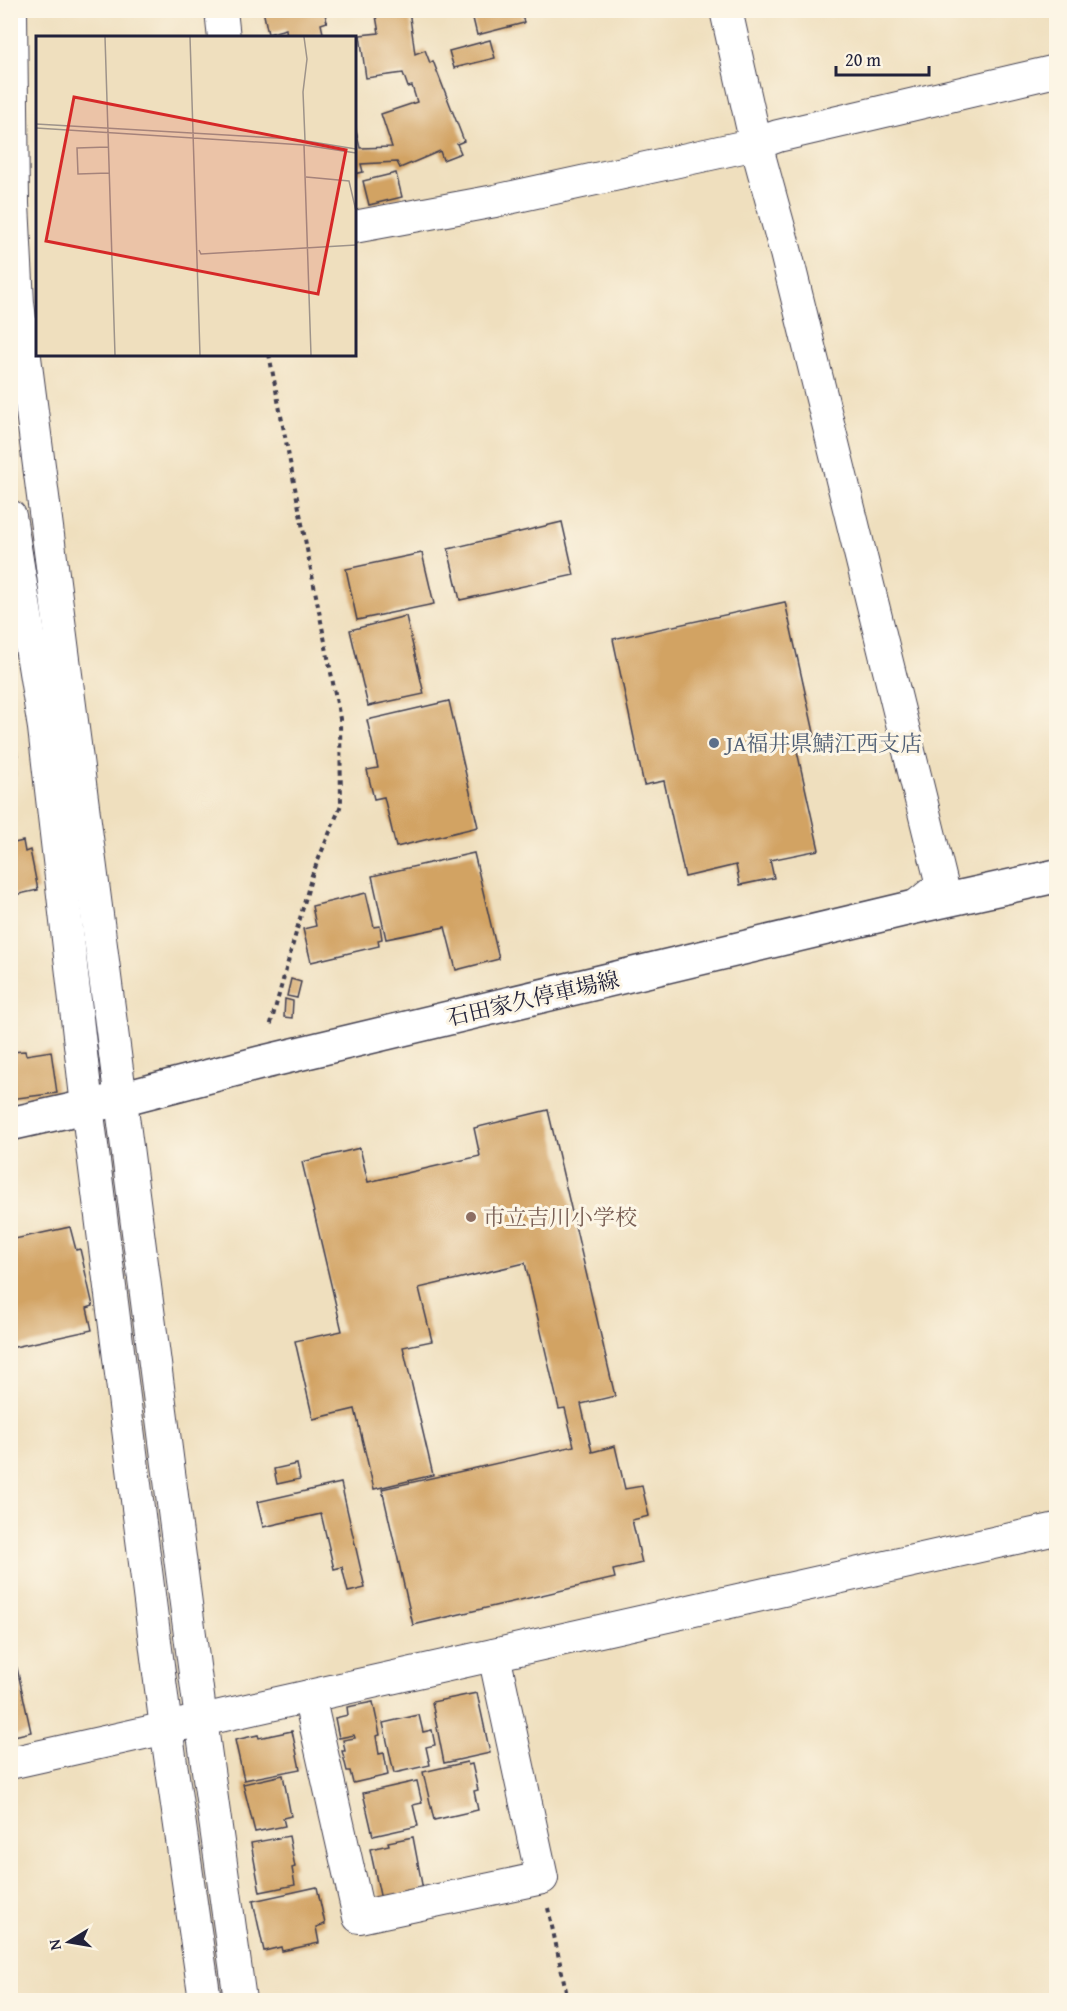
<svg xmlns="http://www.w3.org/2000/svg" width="1067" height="2011" font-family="'Gentium Book Plus','Noto Serif JP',serif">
<rect width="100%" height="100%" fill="#fcf5e5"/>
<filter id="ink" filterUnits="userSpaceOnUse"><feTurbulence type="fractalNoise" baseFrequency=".0167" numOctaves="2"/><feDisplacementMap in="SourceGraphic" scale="12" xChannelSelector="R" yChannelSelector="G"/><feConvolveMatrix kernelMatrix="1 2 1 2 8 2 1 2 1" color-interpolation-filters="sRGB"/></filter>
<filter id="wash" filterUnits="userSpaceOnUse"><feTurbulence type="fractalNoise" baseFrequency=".008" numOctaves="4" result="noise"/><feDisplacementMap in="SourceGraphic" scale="24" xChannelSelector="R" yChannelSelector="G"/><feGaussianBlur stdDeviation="1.35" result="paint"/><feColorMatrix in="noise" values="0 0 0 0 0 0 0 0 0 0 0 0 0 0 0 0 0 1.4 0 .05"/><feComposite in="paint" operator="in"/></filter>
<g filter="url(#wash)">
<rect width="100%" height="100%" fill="#efdfbe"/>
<g id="blocks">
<g fill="#d2a364">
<path d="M 263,10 L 324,10 L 327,22 L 321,24 L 323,33 L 305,38 L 287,38 L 286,29 L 268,34 Z"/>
<path d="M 375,10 L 409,10 L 415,54 L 425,50 L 430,63 L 433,61 L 464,141 L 457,144 L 461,153 L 443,160 L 440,151 L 400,168 L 397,162 L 361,164 L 363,172 L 354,174 L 354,123 L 360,148 L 392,147 L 381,114 L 417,102 L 412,86 L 408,87 L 403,73 L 366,78 L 360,35 L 379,33 Z"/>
<path d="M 471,10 L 521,10 L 524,23 L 477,35 Z"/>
<path d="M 490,40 L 495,58 L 454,68 L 449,51 Z"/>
<path d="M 396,173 L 402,197 L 369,205 L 363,181 Z"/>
<path d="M 562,522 L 574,575 L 460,600 L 448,549 Z"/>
<path d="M 422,553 L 434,604 L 357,620 L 346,569 Z"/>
<path d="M 785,602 L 817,746 L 797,751 L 819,850 L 770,860 L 774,878 L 740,885 L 736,865 L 685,877 L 664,781 L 644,785 L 613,639 Z"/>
<path d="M 406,616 L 424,694 L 368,706 L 350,630 Z"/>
<path d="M 449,701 L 478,827 L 396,847 L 384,797 L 374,799 L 367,770 L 378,768 L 367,720 Z"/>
<path d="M 10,724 L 18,757 L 13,758 L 16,776 L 10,777 Z"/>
<path d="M 23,841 L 25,852 L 30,850 L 38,890 L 10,896 L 10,844 Z"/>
<path d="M 474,853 L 499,959 L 456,970 L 445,927 L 386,939 L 372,876 Z"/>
<path d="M 366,893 L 374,927 L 380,926 L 382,939 L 378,940 L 379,946 L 311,962 L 303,929 L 316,926 L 312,906 Z"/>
<path d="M 291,979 L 301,982 L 297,998 L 287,996 Z"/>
<path d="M 285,999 L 293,1001 L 292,1018 L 284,1017 Z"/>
<path d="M 25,1051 L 26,1055 L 51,1051 L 57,1093 L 10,1099 L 10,1052 Z"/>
<path d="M 548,1110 L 615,1396 L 581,1404 L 592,1452 L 615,1446 L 625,1489 L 642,1486 L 649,1516 L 632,1520 L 642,1563 L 613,1570 L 615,1578 L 413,1625 L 382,1489 L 574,1446 L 565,1408 L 559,1409 L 525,1263 L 419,1288 L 432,1341 L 403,1347 L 433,1475 L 374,1489 L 355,1409 L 313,1419 L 295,1341 L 342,1331 L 302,1162 L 360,1148 L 368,1182 L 480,1156 L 474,1128 Z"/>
<path d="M 70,1227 L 76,1250 L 80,1249 L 93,1306 L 87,1308 L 92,1330 L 10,1348 L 10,1240 Z"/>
<path d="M 297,1464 L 300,1479 L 277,1484 L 274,1469 Z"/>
<path d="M 341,1483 L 365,1588 L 348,1592 L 342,1567 L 334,1569 L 321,1514 L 263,1527 L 257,1502 Z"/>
<path d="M 17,1668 L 31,1732 L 10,1737 L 10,1670 Z"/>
<path d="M 477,1693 L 490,1753 L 444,1763 L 432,1702 Z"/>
<path d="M 373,1702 L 380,1735 L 376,1736 L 379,1754 L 384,1753 L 388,1775 L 353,1783 L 350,1771 L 347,1771 L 342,1751 L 345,1751 L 343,1740 L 355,1738 L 354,1735 L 339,1738 L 335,1718 L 348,1715 L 347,1707 Z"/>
<path d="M 419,1715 L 423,1732 L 432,1730 L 435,1745 L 426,1747 L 430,1765 L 394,1773 L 383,1723 Z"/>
<path d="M 292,1731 L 300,1769 L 244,1780 L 235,1740 L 258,1735 L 259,1738 Z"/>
<path d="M 467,1762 L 468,1765 L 472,1764 L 478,1790 L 474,1791 L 478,1810 L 434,1820 L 423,1772 Z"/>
<path d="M 283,1775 L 291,1816 L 283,1818 L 285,1826 L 255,1832 L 243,1784 Z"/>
<path d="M 417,1781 L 422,1803 L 413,1805 L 418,1826 L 373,1836 L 363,1793 Z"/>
<path d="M 289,1836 L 295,1867 L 292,1868 L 295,1885 L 260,1892 L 251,1843 Z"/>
<path d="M 413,1837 L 424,1895 L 381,1900 L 370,1849 L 389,1845 L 388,1842 Z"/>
<path d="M 317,1887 L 325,1924 L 316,1927 L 319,1943 L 282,1951 L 281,1947 L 264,1951 L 253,1901 Z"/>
</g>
</g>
</g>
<g filter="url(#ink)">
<use href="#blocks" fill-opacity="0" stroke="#413e4f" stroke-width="1.5"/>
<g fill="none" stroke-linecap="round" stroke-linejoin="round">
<defs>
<g id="street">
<path d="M 11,10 L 13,204 L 18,303 L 201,1720 L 240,2000"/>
<path d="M 221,10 L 224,38"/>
<path d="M 726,10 L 756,144 L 786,253 L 942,885 L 915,907"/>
<path d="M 354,227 L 495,201 L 756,144 L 778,136 L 1056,71"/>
<path d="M 10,516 L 44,728 L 87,1106 L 166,1728 L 205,2000"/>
<path d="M 309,1696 L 359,1917 L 542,1878 L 494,1655"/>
<path d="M 10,1763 L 1056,1529"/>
</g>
<path id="secondary" d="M 10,1124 L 121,1099 L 260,1063 L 915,907 L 1056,876"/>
</defs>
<use href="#street" stroke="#413e4f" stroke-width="34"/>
<use href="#secondary" stroke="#413e4f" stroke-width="36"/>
<g stroke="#413e4f" stroke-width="4" stroke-dasharray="4.5 4.5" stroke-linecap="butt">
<path d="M 269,354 L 340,719 L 341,805 L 312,875 L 270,1027"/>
<path d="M 548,1908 L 568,2000"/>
</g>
<use href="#street" stroke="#fff" stroke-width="32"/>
<use href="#secondary" stroke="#fff" stroke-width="33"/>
</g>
</g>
<circle fill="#5c6f8a" stroke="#fcf5e5" stroke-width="2" cx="714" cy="743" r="6"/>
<circle fill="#8d6e63" stroke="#fcf5e5" stroke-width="2" cx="471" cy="1217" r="6"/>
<g text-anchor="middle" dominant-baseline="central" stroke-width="6" stroke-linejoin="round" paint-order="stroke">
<g font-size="22" fill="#4e5e75" stroke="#fcf5e5" text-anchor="start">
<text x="726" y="743">JA福井県鯖江西支店</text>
</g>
<g font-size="22" fill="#22223b" stroke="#fcf5e5">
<text transform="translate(533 998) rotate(-13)">石田家久停車場線</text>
</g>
<g font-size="22" fill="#785e54" stroke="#fcf5e5" text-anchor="start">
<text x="483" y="1217">市立吉川小学校</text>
</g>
</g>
<g transform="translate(36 36)">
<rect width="320" height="320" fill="#efdfbe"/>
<path fill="none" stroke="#9d938a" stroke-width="1.5" d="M 69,1 L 79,319M 154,1 L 164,319M 268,1 L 271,23 L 267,56 L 269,104M 0,88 L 258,103 L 320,113M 0,92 L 268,109 L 320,117M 268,109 L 275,319M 72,111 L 41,112 L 42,138 L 73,137M 270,141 L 313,145 L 320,175M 163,214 L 165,218 L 320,209"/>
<path fill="#d62828" fill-opacity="0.15" stroke="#d62828" stroke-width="3" d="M 38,61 L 310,114 L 282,258 L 10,205 Z"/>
<rect width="320" height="320" fill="none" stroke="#22223b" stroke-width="3"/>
</g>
<rect width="1067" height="2011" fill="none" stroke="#fcf5e5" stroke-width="36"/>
<g transform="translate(69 1942) rotate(259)" stroke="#fcf5e5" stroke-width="4.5" paint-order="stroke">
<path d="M0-4.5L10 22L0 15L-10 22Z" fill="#22223b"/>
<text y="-9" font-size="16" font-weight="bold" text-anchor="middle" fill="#22223b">N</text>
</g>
<path d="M836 66v9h93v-9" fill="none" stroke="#22223b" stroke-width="3"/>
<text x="845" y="66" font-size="18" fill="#22223b" stroke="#fcf5e5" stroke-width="4.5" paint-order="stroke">20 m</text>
</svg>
